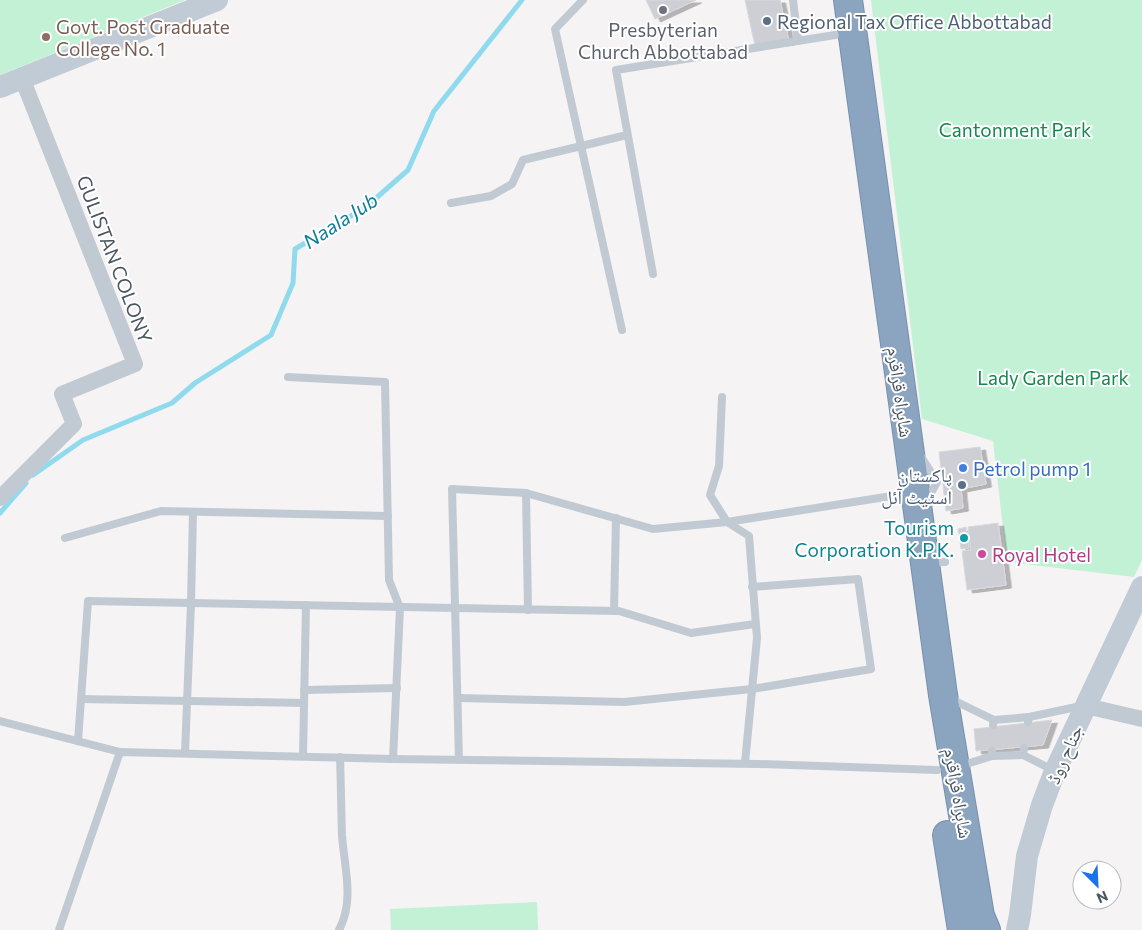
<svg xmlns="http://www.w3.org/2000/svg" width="1142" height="930" font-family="Commissioner,'Noto Naskh Arabic',sans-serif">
<defs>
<filter id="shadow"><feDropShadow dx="5.5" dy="3" stdDeviation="0" flood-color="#0004"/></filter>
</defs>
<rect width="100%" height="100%" fill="#f5f3f3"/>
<g fill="#c3f1d5">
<path d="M 0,0 L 185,0 L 0,75 Z"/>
<path d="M 871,0 L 1142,0 L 1142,560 L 1134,577 L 1007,562 L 993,441 L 922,419 Z"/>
<path d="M 537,902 L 538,930 L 391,930 L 390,909 Z"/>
</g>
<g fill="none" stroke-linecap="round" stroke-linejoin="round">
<g stroke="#90daee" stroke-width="5">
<path d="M 33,475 L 83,440 L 172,403 L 195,383 L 271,335 L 293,283 L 295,249 L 366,207 L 408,170 L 434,111 L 522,0"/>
<path d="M 0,513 L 26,483"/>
</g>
</g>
<g fill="#cdcfd5" stroke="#d7d9de" filter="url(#shadow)">
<path d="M 646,0 L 696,0 L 655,19 Z"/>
<path d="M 745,0 L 780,0 L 789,42 L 755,46 Z"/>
<path d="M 980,447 L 986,484 L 961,489 L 963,508 L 946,511 L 939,452 Z"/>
<path d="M 998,523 L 1006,585 L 967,590 L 962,551 L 971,550 L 968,527 Z"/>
<path d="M 966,527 L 969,548 L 961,549 L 958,529 Z"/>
<path d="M 1052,720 L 1043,745 L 976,751 L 974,729 Z"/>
</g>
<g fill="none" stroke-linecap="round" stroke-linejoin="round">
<defs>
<g id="highway">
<path d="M 848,0 L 943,695 L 980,916 L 986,930"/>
<path d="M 947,835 L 962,930"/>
</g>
</defs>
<use href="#highway" stroke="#7690ad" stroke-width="30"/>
<g stroke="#c1cad2" stroke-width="8">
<path d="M 583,0 L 555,29 L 622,330"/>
<path d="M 793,0 L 798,41"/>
<path d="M 451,203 L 491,196 L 512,184 L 523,160 L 627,135"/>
<path d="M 653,274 L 616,70 L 835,35"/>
<path d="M 288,377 L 385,382 L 389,580 L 400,608 L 393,759"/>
<path d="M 722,397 L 719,466 L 710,495 L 727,522 L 749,536 L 757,638 L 745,763"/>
<path d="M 920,455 L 937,482 L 925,504"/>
<path d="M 526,493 L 528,610"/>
<path d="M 65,538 L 161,511 L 388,516"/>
<path d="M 929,563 L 945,562"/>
<path d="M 614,611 L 616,518"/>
<path d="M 304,690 L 397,688"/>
<path d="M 458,698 L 624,702 L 752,689 L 871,669 L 858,579 L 752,587"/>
<path d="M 949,698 L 994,720"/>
<path d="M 81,699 L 304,703"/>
<path d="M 1029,717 L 1081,706"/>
<path d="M 0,721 L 120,752"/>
<path d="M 993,725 L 994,720 L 1029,717 L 1028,722"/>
<path d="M 78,741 L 88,601 L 619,611 L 691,633 L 755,624"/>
<path d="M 992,751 L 992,756 L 1023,755 L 1024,748"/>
<path d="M 185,753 L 191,603 L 193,512"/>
<path d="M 1023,755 L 1053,770"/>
<path d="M 303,756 L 306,605"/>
<path d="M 459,760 L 452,489 L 526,493 L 653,529 L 727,522 L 898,495"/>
<path d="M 960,766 L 992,756"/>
<path d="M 59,930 L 120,752 L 393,759 L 759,764 L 937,770"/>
<path d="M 339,930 C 355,900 344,866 342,835 C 341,809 341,783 340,757"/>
</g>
<g stroke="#c1cad2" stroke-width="16">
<path d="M 0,498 L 74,424 L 62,394 L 135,364 L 22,78"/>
<path d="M 1086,706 L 1142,719"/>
</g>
<g stroke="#c1cbd6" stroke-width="22">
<path d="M 0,87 L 217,0"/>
<path d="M 1017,930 L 1020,915 L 1027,856 L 1042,805 L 1055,771 L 1142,587"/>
</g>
<use href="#highway" stroke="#8ba5c1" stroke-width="28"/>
</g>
<circle fill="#6b7280" stroke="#fff" stroke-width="2" cx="663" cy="10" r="5"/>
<g fill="#5c6f8a" stroke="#fff" stroke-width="2">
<circle cx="767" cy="21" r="5"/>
<circle cx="962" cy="485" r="5"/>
</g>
<circle fill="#8d6e63" stroke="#fff" stroke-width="2" cx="46" cy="37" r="5"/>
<circle fill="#3f7fe0" stroke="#fff" stroke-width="2" cx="963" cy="468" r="5"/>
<circle fill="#0f9aa8" stroke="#fff" stroke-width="2" cx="964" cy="538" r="5"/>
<circle fill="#d1479c" stroke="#fff" stroke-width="2" cx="982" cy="554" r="5"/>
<g text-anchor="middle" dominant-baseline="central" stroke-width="4" stroke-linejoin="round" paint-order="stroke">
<g font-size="19" fill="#4e5e75" stroke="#fff" text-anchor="start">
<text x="777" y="21">Regional Tax Office Abbottabad</text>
<text x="952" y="474" text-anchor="end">پاکستان<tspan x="952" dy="22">اسٹیٹ آئل</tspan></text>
</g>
<g font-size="19" fill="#785e54" stroke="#fff" text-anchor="start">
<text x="56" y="26">Govt. Post Graduate<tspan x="56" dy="22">College No. 1</tspan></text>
</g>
<g font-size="19" fill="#5b616d" stroke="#fff">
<text x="663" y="29">Presbyterian<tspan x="663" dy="22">Church Abbottabad</tspan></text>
</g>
<g font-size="19" fill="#17864f" stroke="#fff">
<text x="1015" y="129">Cantonment Park</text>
<text x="1053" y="377">Lady Garden Park</text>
</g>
<g font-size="19" fill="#4a5661" stroke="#fff">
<text transform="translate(115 259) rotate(69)">GULISTAN COLONY</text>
<text transform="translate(901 392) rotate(82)">شاہراہ قراقرم</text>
<text transform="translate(1064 754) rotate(-66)">جناح روڈ</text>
<text transform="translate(959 793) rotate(80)">شاہراہ قراقرم</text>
</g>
<g font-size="19" fill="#366cbe" stroke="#fff" text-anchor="start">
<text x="973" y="468">Petrol pump 1</text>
</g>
<g font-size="19" fill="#0d838f" stroke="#fff" text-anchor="end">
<text x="954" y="527">Tourism<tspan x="954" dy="22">Corporation K.P.K.</tspan></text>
</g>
<g font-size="19" fill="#b23c85" stroke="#fff" text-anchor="start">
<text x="992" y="554">Royal Hotel</text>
</g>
<g font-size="20" font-style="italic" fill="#0c7c9b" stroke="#fff">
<text transform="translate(340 220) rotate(-33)">Naala Jub</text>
</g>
</g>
<g transform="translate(1097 885) rotate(156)"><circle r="24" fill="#ffffff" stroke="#b7bbc0"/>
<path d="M0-4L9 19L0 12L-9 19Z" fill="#1a73e8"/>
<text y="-8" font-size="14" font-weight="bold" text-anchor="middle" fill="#4a5661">N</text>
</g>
</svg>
